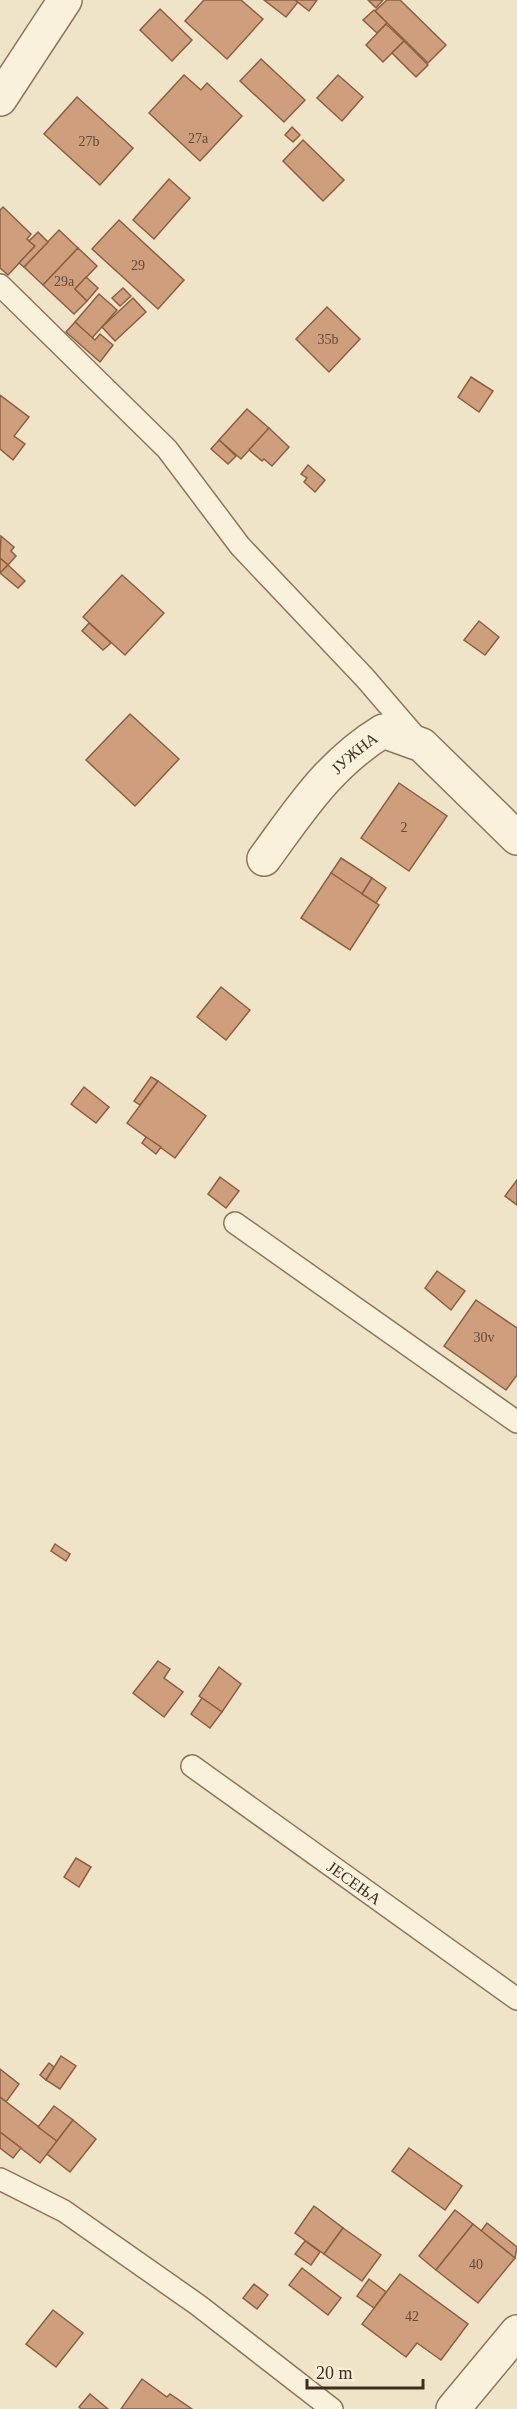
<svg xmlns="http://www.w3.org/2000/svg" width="517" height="2409" font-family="'Times New Roman',serif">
<rect width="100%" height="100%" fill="#f0e4c8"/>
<g fill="#cf9f7d" stroke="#8d5f41" stroke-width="1.5">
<path d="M 204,0 L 241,0 L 263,19 L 227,59 L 185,21 Z"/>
<path d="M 264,0 L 295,0 L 298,2 L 286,17 Z"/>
<path d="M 295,0 L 317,0 L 309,11 Z"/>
<path d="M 368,0 L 383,0 L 376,8 Z"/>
<path d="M 387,0 L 400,0 L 446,45 L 428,63 L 375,11 Z"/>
<path d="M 160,9 L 192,40 L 172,61 L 140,30 Z"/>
<path d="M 374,10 L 387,23 L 377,33 L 363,20 Z"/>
<path d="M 386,24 L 404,41 L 383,62 L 366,45 Z"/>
<path d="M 404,41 L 428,65 L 416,77 L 392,53 Z"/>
<path d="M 261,59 L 305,100 L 284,122 L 240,81 Z"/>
<path d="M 184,75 L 201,90 L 207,83 L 242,116 L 200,161 L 149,113 Z"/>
<path d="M 338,75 L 363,97 L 342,121 L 317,98 Z"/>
<path d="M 77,97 L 133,148 L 100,185 L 44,134 Z"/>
<path d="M 292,127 L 300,135 L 293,142 L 285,135 Z"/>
<path d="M 303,140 L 344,180 L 323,201 L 283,161 Z"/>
<path d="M 169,179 L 190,198 L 154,239 L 133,220 Z"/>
<path d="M 3,207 L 31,234 L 27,239 L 35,246 L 8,275 L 0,268 L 0,210 Z"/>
<path d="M 119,220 L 184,280 L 158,309 L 92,249 Z"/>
<path d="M 59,230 L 78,248 L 43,285 L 24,267 Z"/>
<path d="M 38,232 L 48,242 L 24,267 L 19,263 L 35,246 L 29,241 Z"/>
<path d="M 78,248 L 97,266 L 75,289 L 87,301 L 74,314 L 43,285 Z"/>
<path d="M 86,277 L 98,288 L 87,301 L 75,289 Z"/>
<path d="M 123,288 L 131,296 L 120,306 L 112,298 Z"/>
<path d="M 99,294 L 117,310 L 92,338 L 75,322 Z"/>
<path d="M 133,298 L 146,312 L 115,341 L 102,327 Z"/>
<path d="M 327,307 L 360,339 L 329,372 L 296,339 Z"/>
<path d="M 75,322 L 95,340 L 100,334 L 113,345 L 100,362 L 66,332 Z"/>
<path d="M 471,377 L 493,391 L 479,412 L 458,397 Z"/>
<path d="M 0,395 L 29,417 L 14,436 L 25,444 L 13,460 L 0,449 Z"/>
<path d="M 247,409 L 269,428 L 241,459 L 219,440 Z"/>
<path d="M 269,428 L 289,447 L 272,466 L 264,459 L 262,461 L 249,450 Z"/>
<path d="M 219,440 L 236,456 L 228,464 L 211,449 Z"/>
<path d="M 308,465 L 325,480 L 315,492 L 304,482 L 307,478 L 301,474 Z"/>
<path d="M 1,536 L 14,547 L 11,551 L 16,556 L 8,565 L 0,558 Z"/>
<path d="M 0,558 L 8,565 L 0,573 Z"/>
<path d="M 8,565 L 25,581 L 18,588 L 0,573 Z"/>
<path d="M 122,575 L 164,613 L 125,655 L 83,617 Z"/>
<path d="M 479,621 L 499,637 L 485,655 L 464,640 Z"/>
<path d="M 89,623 L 111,643 L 103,650 L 82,631 Z"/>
<path d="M 130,714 L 179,759 L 135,806 L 86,760 Z"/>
<path d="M 399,783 L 447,816 L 409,871 L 361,838 Z"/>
<path d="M 341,858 L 372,878 L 362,894 L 331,873 Z"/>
<path d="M 331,873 L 379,905 L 350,950 L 301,918 Z"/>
<path d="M 372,878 L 386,888 L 376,903 L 362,894 Z"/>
<path d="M 221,987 L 250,1010 L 226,1040 L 197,1017 Z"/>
<path d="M 151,1077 L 158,1081 L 140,1105 L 134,1101 Z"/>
<path d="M 158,1081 L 206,1116 L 175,1158 L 127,1123 Z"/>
<path d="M 84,1087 L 109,1107 L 96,1123 L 71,1104 Z"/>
<path d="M 146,1137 L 161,1147 L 156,1154 L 142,1143 Z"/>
<path d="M 220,1177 L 239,1191 L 226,1208 L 208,1194 Z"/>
<path d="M 517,1180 L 517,1205 L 505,1196 Z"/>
<path d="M 437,1271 L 465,1291 L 451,1310 L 425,1288 Z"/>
<path d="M 476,1300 L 517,1328 L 517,1375 L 506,1390 L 444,1346 Z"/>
<path d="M 55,1544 L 70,1554 L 66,1561 L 51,1551 Z"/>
<path d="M 158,1661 L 170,1669 L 164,1678 L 183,1692 L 164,1717 L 133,1693 Z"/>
<path d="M 219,1667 L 241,1684 L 222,1712 L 199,1696 Z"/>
<path d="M 202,1698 L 222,1712 L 210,1728 L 191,1714 Z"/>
<path d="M 76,1858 L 91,1867 L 79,1887 L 64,1877 Z"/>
<path d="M 61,2056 L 76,2066 L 60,2089 L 46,2080 Z"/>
<path d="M 49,2063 L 54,2067 L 46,2080 L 40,2075 Z"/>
<path d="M 0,2069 L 19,2084 L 6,2102 L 0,2097 Z"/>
<path d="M 0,2097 L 57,2141 L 40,2163 L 0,2132 Z"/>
<path d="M 54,2106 L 73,2120 L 57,2141 L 38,2127 Z"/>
<path d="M 73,2120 L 96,2139 L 70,2172 L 47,2154 Z"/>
<path d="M 0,2132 L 21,2148 L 13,2158 L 0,2148 Z"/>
<path d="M 409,2148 L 462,2186 L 445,2210 L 392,2171 Z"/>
<path d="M 314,2206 L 343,2228 L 324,2254 L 295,2233 Z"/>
<path d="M 455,2210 L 473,2224 L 436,2270 L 419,2256 Z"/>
<path d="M 487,2223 L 517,2247 L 515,2258 L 481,2231 Z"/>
<path d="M 473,2224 L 515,2258 L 478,2303 L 436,2270 Z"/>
<path d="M 343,2228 L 381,2255 L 362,2281 L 324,2254 Z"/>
<path d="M 305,2241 L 320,2252 L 311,2265 L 295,2254 Z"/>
<path d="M 302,2268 L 341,2298 L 328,2315 L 289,2285 Z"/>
<path d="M 400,2274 L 468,2324 L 441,2360 L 417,2343 L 406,2357 L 362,2324 Z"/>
<path d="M 369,2279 L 386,2292 L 374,2308 L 357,2296 Z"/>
<path d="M 254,2284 L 268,2295 L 257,2309 L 243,2298 Z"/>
<path d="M 53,2310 L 83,2333 L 56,2367 L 26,2344 Z"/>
<path d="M 142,2379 L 167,2397 L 170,2394 L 192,2409 L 121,2409 Z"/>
<path d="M 90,2394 L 108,2409 L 81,2409 L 79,2407 Z"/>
</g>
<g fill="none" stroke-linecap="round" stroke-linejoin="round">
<defs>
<g id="lane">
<path d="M 0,285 L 167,449 L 240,546 L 365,678 L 420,742"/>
<path d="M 235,1223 L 517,1422"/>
<path id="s1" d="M 192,1766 L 517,1999"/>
<path d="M 0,2179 L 64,2211 L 198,2305 L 332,2409"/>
</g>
<g id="street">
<path d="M 0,99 L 65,0"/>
<path id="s2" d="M 264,859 C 300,810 329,764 383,731 L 422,745 L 517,838"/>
<path d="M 453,2409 L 517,2332"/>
</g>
</defs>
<use href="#lane" stroke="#8d765c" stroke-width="24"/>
<use href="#street" stroke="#8d765c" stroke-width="36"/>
<use href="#lane" stroke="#faf1dc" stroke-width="21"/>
<use href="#street" stroke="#faf1dc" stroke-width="33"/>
</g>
<g text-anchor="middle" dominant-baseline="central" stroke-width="4.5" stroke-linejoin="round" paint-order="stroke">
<g font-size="14" fill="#624a37">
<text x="198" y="138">27a</text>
<text x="89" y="141">27b</text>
<text x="138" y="265">29</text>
<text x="64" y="281">29a</text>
<text x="328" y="339">35b</text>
<text x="404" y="827">2</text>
<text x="484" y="1337">30v</text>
<text x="476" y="2264">40</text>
<text x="412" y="2316">42</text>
</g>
<g font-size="16" fill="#3d2e20" stroke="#f7eed8">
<text stroke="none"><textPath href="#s2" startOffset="140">ЈУЖНА</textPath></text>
<text stroke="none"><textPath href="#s1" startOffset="200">ЈЕСЕЊА</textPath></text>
</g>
</g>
<path d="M307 2379v9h116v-9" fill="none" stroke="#3d2e20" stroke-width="3"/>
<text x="316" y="2379" font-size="18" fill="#3d2e20" stroke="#f7eed8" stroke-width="4.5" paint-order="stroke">20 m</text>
</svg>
